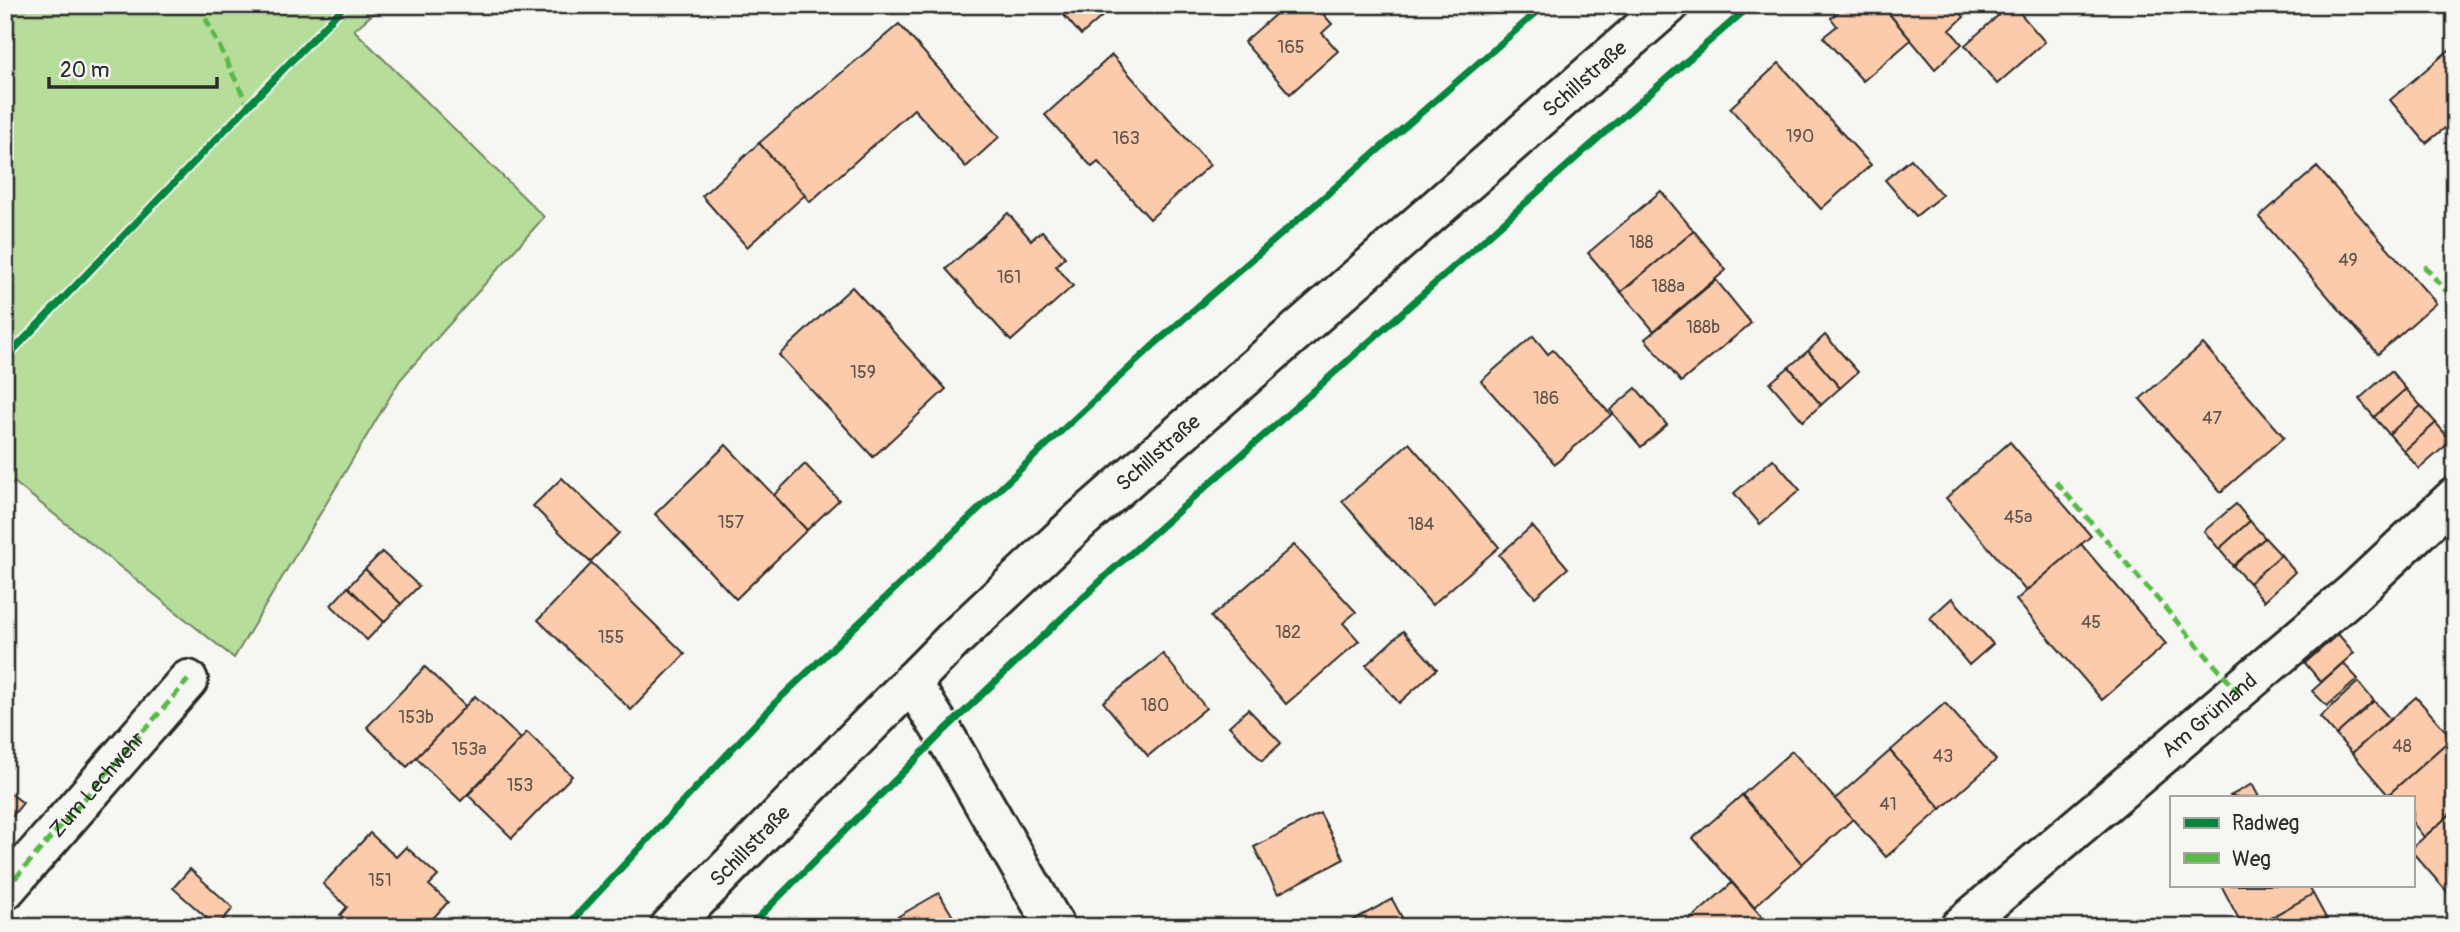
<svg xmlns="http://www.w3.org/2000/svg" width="2460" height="932" font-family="Pangolin,sans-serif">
<rect width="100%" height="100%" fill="#f6f6f2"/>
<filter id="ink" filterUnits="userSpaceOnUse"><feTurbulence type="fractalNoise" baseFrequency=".0143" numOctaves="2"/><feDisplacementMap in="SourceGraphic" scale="14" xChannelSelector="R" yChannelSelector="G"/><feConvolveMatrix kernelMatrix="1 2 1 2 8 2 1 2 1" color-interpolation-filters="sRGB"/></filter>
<g filter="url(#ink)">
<path fill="#b6dd99" stroke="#708462" stroke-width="2" d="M 5,5 L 383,5 L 354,30 L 544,217 L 400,380 L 234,658 L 14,482 L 5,493 Z"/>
<g fill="#fccbac" stroke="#2b2b2b" stroke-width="2">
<path d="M 1055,5 L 1115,5 L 1081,35 Z"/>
<path d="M 1286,5 L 1315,5 L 1332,24 L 1322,33 L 1338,51 L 1290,94 L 1244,42 Z"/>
<path d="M 1846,5 L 1882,5 L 1911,40 L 1863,81 L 1823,37 L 1837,26 L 1831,18 Z"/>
<path d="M 1882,5 L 1954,5 L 1964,17 L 1950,30 L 1962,44 L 1935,69 Z"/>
<path d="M 2010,5 L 2013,5 L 2045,42 L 1997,84 L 1965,45 Z"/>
<path d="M 899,24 L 999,137 L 966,167 L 914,109 L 810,202 L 759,143 Z"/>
<path d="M 2455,45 L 2455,120 L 2426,143 L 2390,100 Z"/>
<path d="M 1112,55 L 1210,165 L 1150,219 L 1098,162 L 1092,167 L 1045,115 Z"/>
<path d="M 1779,63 L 1871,165 L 1821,209 L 1730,108 Z"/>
<path d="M 759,143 L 805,195 L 747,247 L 702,196 Z"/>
<path d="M 1911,159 L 1942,195 L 1916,216 L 1885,180 Z"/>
<path d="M 2317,167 L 2436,303 L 2378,354 L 2259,217 Z"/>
<path d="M 1661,191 L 1694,231 L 1621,292 L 1588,253 Z"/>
<path d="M 1008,213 L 1031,240 L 1042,231 L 1065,257 L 1056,266 L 1073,286 L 1011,341 L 946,269 Z"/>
<path d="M 1694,231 L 1726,270 L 1654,331 L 1621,292 Z"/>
<path d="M 1716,280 L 1751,323 L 1681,382 L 1645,339 Z"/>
<path d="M 852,287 L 946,389 L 873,457 L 779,355 Z"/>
<path d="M 1825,335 L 1858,372 L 1840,388 L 1808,351 Z"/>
<path d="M 1533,336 L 1548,354 L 1553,350 L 1611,415 L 1555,464 L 1481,381 Z"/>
<path d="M 2203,344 L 2284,437 L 2221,492 L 2140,399 Z"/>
<path d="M 1808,351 L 1840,388 L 1821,405 L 1789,367 Z"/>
<path d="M 1789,367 L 1821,405 L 1803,421 L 1770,383 Z"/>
<path d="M 2391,371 L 2406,389 L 2374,417 L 2359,399 Z"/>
<path d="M 1636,388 L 1667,425 L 1641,447 L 1610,410 Z"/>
<path d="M 2406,389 L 2421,406 L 2389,434 L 2374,417 Z"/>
<path d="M 2421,406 L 2436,423 L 2404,451 L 2389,434 Z"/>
<path d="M 2436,423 L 2451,441 L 2419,469 L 2404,451 Z"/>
<path d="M 2010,442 L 2091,536 L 2026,591 L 1946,498 Z"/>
<path d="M 1409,443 L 1499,547 L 1432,605 L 1342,501 Z"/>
<path d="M 726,445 L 807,530 L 736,599 L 655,514 Z"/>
<path d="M 1773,459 L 1800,490 L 1760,524 L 1734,493 Z"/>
<path d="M 805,464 L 839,500 L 807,530 L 774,495 Z"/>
<path d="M 562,478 L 619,533 L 590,562 L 533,506 Z"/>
<path d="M 2236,504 L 2250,521 L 2219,549 L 2204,531 Z"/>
<path d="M 2250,521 L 2265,538 L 2233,566 L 2219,549 Z"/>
<path d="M 1532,526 L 1568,568 L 1535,597 L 1499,555 Z"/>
<path d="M 2265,538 L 2281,555 L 2249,583 L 2233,566 Z"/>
<path d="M 2081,544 L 2166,644 L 2102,700 L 2016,600 Z"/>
<path d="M 1294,545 L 1356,612 L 1343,623 L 1359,641 L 1286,704 L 1211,617 Z"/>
<path d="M 382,552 L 419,586 L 401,604 L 365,569 Z"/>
<path d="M 2281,555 L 2295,572 L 2264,601 L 2249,583 Z"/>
<path d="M 592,563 L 685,654 L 631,710 L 538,620 Z"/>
<path d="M 365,569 L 401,604 L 384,622 L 348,587 Z"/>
<path d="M 348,587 L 384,622 L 367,640 L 331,605 Z"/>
<path d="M 1952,598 L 1993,644 L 1969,665 L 1930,618 Z"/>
<path d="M 1403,631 L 1437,669 L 1399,703 L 1366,665 Z"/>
<path d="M 2338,634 L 2354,653 L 2321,682 L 2305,663 Z"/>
<path d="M 1163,654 L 1206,708 L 1148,756 L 1103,702 Z"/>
<path d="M 2343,663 L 2358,679 L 2327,706 L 2312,691 Z"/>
<path d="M 425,667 L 466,707 L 407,767 L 367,727 Z"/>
<path d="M 2358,682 L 2374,701 L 2336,735 L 2320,717 Z"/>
<path d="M 475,696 L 521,739 L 461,801 L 416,758 Z"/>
<path d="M 2416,697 L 2452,738 L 2388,795 L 2352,753 Z"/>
<path d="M 2374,701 L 2390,719 L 2352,753 L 2336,735 Z"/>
<path d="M 1945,703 L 1996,760 L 1941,809 L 1890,751 Z"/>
<path d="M 1248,709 L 1281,743 L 1262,761 L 1229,726 Z"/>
<path d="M 527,732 L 572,776 L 512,838 L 468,795 Z"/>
<path d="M 2452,738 L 2455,741 L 2455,810 L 2424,837 L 2413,823 L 2413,797 L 2390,797 L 2388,795 Z"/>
<path d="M 1792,751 L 1853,819 L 1802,864 L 1742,795 Z"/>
<path d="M 1890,751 L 1941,809 L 1886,857 L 1835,799 Z"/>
<path d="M 2252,784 L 2259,797 L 2231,797 L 2230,796 Z"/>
<path d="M 5,789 L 23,803 L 5,825 Z"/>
<path d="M 1742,795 L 1802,864 L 1754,907 L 1693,838 Z"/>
<path d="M 2455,810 L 2455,889 L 2449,894 L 2413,853 L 2413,847 Z"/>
<path d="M 1320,813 L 1344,859 L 1278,894 L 1254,847 Z"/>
<path d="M 370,833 L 396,857 L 406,847 L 438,876 L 429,885 L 448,902 L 425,927 L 352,927 L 340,915 L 347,907 L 323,884 Z"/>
<path d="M 190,869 L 233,908 L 217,927 L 173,888 Z"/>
<path d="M 1732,883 L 1771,927 L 1682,927 Z"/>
<path d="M 2221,885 L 2308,885 L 2313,894 L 2254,927 L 2243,927 Z"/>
<path d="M 939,893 L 959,927 L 887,927 L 885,924 Z"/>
<path d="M 2313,894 L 2331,927 L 2254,927 Z"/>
<path d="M 1392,899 L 1407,927 L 1341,927 Z"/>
</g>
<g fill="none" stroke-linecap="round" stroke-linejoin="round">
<defs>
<g id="street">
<path d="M 911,682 L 943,732 L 1055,927"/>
<path id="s1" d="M 5,890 L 188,680"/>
<path id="s2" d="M 670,927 L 953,640 L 1081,520 L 1669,5"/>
<path id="s3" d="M 1960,927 L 2353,593 L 2455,497"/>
</g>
</defs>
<use href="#street" stroke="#2b2b2b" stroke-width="44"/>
<use href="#street" stroke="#f6f6f2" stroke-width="38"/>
<g stroke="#58b947" stroke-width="5" stroke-dasharray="10 5" stroke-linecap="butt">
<path d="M 199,5 L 249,107"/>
<path d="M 2424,266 L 2455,301"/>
<path d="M 2056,482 L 2238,692"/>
<path d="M 5,890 L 188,680"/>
</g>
<defs>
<g id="cycleway">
<path d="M 5,359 L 345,5"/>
<path d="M 566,927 L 775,703 L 1028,462 L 1157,342 L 1545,5"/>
<path d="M 749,927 L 943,732 L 1111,571 L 1620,119 L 1751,5"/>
</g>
</defs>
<use href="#cycleway" stroke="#f6f6f2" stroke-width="11"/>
<use href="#cycleway" stroke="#00873e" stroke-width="7"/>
</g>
</g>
<g text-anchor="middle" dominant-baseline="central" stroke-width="6" stroke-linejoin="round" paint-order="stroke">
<g font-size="18" fill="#5f534b">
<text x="1291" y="47">165</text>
<text x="1800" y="136">190</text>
<text x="1126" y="138">163</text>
<text x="1641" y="242">188</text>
<text x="2348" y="260">49</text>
<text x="1009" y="277">161</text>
<text x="1668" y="286">188a</text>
<text x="1703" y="327">188b</text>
<text x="863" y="372">159</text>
<text x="1546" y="398">186</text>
<text x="2212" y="418">47</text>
<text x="2018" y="517">45a</text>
<text x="731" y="522">157</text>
<text x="1421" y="524">184</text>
<text x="2091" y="622">45</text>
<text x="1288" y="632">182</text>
<text x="611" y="637">155</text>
<text x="1155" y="705">180</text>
<text x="416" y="717">153b</text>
<text x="2402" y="746">48</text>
<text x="469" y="749">153a</text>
<text x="1943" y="756">43</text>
<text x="520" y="785">153</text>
<text x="1888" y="804">41</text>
<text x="380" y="880">151</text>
</g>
<g font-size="21" fill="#2b2b2b" stroke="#f6f6f2">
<text stroke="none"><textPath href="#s2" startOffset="1248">Schillstraße</textPath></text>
<text stroke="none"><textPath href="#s2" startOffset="681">Schillstraße</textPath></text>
<text stroke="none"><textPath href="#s3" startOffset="327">Am Grünland</textPath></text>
<text stroke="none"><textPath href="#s1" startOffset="140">Zum Lechwehr</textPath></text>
<text stroke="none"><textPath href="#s2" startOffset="114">Schillstraße</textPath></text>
</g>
</g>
<rect width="2460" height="932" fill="none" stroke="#f6f6f2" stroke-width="28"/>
<rect x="14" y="14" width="2432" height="904" fill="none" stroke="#2b2b2b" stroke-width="2.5" filter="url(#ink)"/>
<rect x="2170" y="796" width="245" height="91" fill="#f6f6f2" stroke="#a5a5a2" stroke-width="2"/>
<rect x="2184" y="818" width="35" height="10" fill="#00873e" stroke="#a5a5a2" stroke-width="2"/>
<text x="2232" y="830" font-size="21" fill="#2b2b2b">Radweg</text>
<rect x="2184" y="853" width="35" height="10" fill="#58b947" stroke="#a5a5a2" stroke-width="2"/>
<text x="2232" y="866" font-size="21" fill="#2b2b2b">Weg</text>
<path d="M49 77v10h168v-10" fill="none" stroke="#2b2b2b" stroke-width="3.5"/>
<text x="60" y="77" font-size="21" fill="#2b2b2b" stroke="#f6f6f2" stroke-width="5" paint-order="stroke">20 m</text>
</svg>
